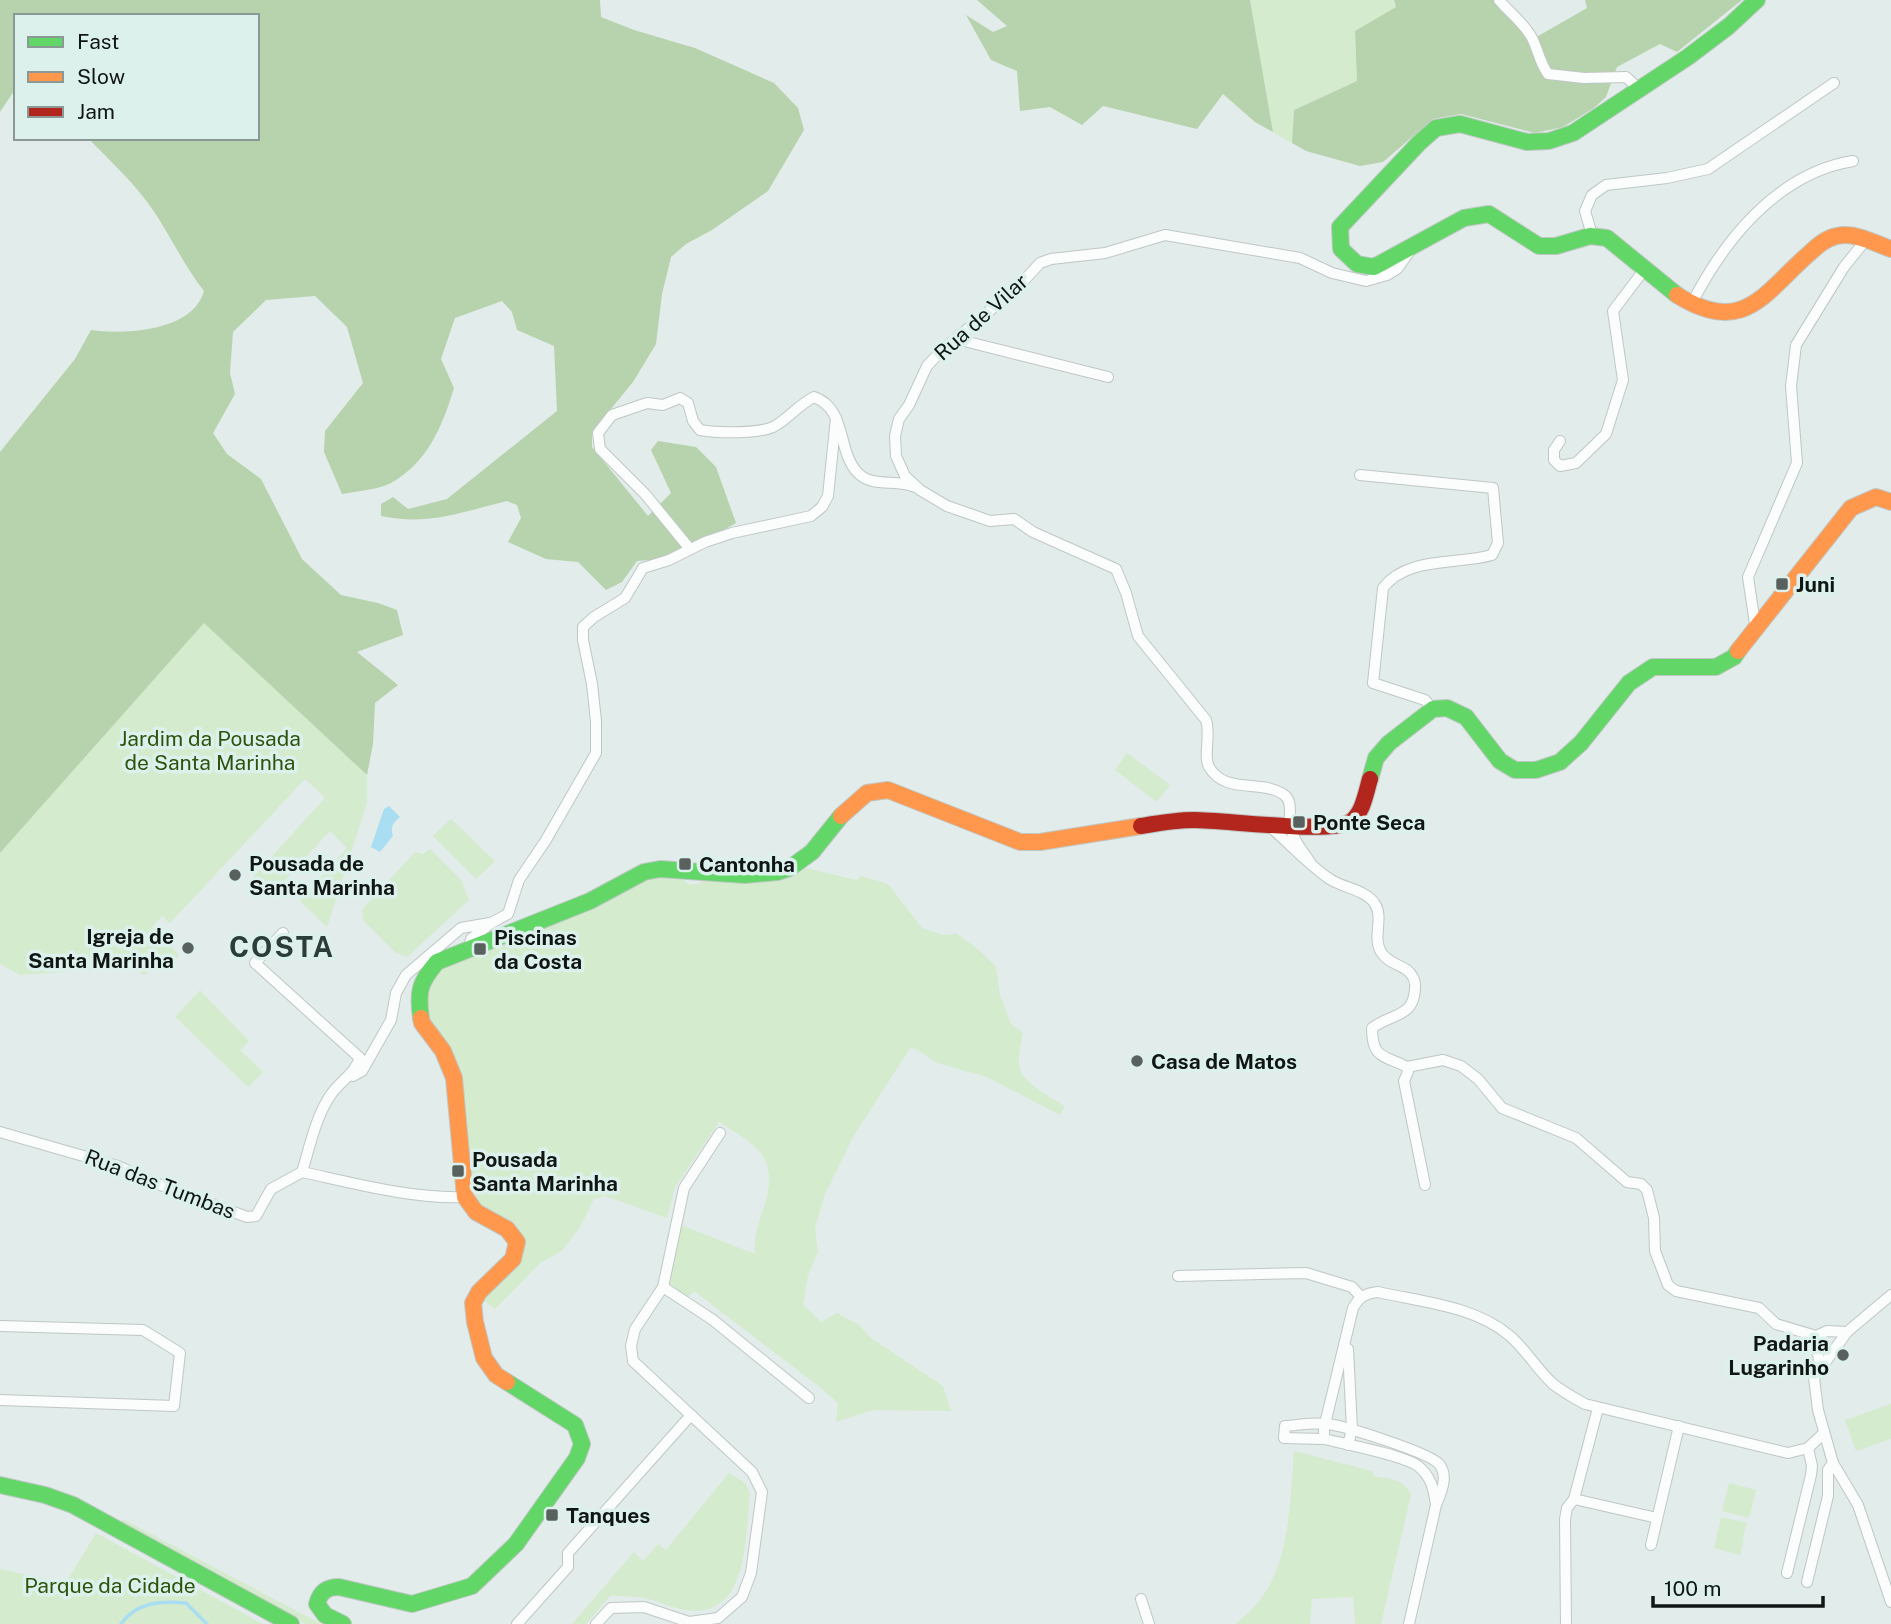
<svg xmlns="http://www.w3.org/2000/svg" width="1891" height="1624" font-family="'Public Sans',sans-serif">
<rect width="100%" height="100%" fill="#e2ecea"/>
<g fill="#d5ebce">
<path d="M 1250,0 L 1394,0 L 1396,7 L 1355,31 L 1357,81 L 1294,110 L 1292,143 L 1273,132 Z"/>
<path d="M 204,622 L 367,775 L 367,803 L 327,927 L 300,901 L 347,848 L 330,831 L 272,894 L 253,877 L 325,798 L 305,779 L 170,923 L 162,916 L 152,927 L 179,955 L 173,962 L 165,957 L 144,975 L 134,967 L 20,975 L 0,964 L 0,853 Z"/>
<path d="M 1127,753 L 1170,785 L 1157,802 L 1115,770 Z"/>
<path d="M 451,819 L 495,861 L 476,879 L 433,836 Z"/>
<path d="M 430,849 L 461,880 L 469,900 L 407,957 L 395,952 L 363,920 L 362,910 L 415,852 L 424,854 Z"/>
<path d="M 805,868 L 857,880 L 861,876 L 888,884 L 922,928 L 943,935 L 957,934 L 980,951 L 996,967 L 1000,995 L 1011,1024 L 1023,1033 C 1021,1044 1016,1061 1021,1072 C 1028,1086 1052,1098 1065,1106 L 1060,1115 L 987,1077 L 937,1063 L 916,1049 L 910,1048 L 853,1137 L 825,1194 L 815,1228 L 818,1252 L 808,1275 L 803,1305 L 821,1322 L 837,1313 L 858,1324 L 871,1338 L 943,1386 L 951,1411 L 873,1410 L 836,1422 L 838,1403 L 821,1388 L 694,1291 L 688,1297 L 669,1283 L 681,1225 L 755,1254 C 754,1236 758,1224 764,1207 C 780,1157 757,1146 719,1122 L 675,1187 L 667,1218 L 605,1196 L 594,1199 L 580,1227 L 562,1251 L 540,1263 L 495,1309 L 483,1300 L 515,1269 L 522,1252 L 473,1196 L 461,1094 L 425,1014 L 427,981 L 435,971 L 639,880 L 661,877 L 682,878 L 688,884 L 698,884 L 705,879 C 736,879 778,886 805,868 Z"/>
<path d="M 200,990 L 249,1041 L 240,1050 L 263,1072 L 248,1087 L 175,1017 Z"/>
<path d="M 1891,1404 L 1891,1439 L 1856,1451 L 1845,1420 Z"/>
<path d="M 1294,1451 L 1372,1471 L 1374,1476 C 1389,1479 1405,1479 1411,1495 L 1381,1624 L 1355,1624 L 1353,1597 L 1312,1599 L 1310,1624 L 1235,1624 C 1291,1586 1289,1512 1294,1451 Z"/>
<path d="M 729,1473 L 745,1483 L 750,1494 C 745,1537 749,1620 685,1610 C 672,1608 661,1602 648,1599 C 636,1596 623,1596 610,1596 L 586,1624 L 572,1624 L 634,1552 L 643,1561 L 658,1544 L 666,1550 Z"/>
<path d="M 1729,1483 L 1756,1490 L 1749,1518 L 1722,1511 Z"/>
<path d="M 1721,1517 L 1747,1523 L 1743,1538 L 1741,1538 L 1744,1539 L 1740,1555 L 1714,1548 Z"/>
<path d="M 123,1519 L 308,1617 L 322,1624 L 306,1624 L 119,1523 Z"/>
<path d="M 96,1533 L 263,1624 L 0,1624 L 0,1569 L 66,1583 Z"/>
</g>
<g fill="#b7d3ad">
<path d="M 0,0 L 600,0 L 601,17 L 634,30 L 695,48 L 774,83 L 798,108 L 804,130 L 768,191 L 712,230 L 686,244 L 671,257 L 662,294 L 656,344 L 633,382 L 592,432 L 592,447 L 648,516 L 671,493 L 651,450 L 658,441 L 696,447 L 716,467 L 736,523 L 673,558 L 637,561 L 622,582 L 606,590 L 578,562 L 546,559 L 508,542 L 521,518 L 517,505 L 507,501 C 462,512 428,526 381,516 L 381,504 L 393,497 L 408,509 L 447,499 L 557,411 L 554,346 L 517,330 L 512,312 L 502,301 L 455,318 L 441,359 L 454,388 C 442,427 428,462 391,483 C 378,490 357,491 342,494 L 324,452 L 325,431 L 363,383 L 347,327 L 315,296 L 266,300 L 233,332 L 230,373 L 235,394 L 213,433 L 227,454 L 261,479 L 302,559 L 341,595 L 378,603 L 397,610 L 403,635 L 357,652 L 398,685 L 375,703 L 373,744 L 367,775 L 204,623 L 0,853 L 0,452 L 75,359 L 91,330 C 126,335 193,331 204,291 C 182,263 169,232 148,203 C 131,180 108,159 88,138 L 257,138 L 257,16 L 16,16 L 16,88 L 0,112 Z"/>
<path d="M 977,0 L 1250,0 L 1273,132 L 1255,122 L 1223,94 L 1197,129 L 1103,106 L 1082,125 L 1050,107 L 1020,111 L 1017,71 L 991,60 L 966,15 L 993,32 L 1007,26 Z"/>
<path d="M 1394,0 L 1499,0 L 1533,39 L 1587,8 L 1585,0 L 1742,0 L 1677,52 L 1660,44 L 1617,67 L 1606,97 L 1594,108 L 1563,127 L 1535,133 L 1461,114 L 1433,119 L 1383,162 L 1360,166 L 1306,151 L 1292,143 L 1294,110 L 1357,81 L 1355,31 L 1396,7 Z"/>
</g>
<path fill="#a9def2" d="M 389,806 L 400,817 C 393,823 390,827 393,836 L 380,852 L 371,847 L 384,809 Z"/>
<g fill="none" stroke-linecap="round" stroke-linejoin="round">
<path stroke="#a9def2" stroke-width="3.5" d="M 121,1624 C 136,1602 161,1601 186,1603 L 207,1624"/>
<defs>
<g id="street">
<path d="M 1499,0 C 1510,13 1524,23 1532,38 C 1538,50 1540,63 1548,74 L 1584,78 L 1626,77 L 1639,89"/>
<path d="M 1592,235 L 1585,211 L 1592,195 L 1606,185 L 1667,178 L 1708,169 L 1834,83"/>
<path d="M 1692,303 C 1725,239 1778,173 1853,161"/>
<path d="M 960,334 L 968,342 L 1108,377"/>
<path d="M 1560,441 L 1554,450 L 1554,460 L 1560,466 L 1576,463 L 1606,434 L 1623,380 L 1613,311 L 1644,270"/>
<path d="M 1360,475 L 1493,488 L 1498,543 L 1492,555 C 1457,565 1407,556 1383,588 L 1373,683 L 1425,700 L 1433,709"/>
<path d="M 690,549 L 645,494 L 600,449 L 598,433 L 612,415 L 647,403 L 663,405 L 680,398 L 688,403 L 693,421 L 700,430 C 716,433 757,434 773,427 C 787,420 798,405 814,397 C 847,409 837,450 857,472 C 872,489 896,478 915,487"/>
<path d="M 1756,630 L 1748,577 L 1797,463 L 1791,386 L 1796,345 L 1844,267 L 1865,241"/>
<path d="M 1268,825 C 1286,840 1315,871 1333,881 C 1346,888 1367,891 1375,904 C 1384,918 1372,937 1381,952 C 1387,962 1398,964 1407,970 C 1412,974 1416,981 1415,988 C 1414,1018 1392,1013 1372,1028 C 1372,1060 1385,1055 1407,1067"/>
<path d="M 1310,862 C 1302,850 1292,839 1290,824 C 1289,814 1293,800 1283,794 C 1260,779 1226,795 1209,767 C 1203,756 1211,735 1206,720 L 1138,636 L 1126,593 L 1116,569 L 1033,532 L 1014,519 L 990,521 L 947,506 L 920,490 L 905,476 L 896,456 L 895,436 L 899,419 L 909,405 L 927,366 L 942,350 L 1017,288 L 1040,263 L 1051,259 L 1105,253 L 1165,235 L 1300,258 L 1332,273 L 1366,281 L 1387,275 L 1397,269 L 1412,248"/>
<path d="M 283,933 L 255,963 L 360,1058 C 354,1074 342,1080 332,1093 C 316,1115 310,1146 302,1172"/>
<path d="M 469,948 L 471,939 L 491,923 L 508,914 L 519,880 L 546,840 L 596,753 L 596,721 L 592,684 L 583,640 L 583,627 L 594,617 L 625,598 L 643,568 L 669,560 L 705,542 L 732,533 L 811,516 L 822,507 L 828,496 L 836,418"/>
<path d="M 1407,1067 L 1443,1060 L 1461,1066 L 1478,1079 L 1502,1108 L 1576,1138 L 1627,1182 L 1641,1184 L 1647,1190 L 1654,1218 L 1655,1251 L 1668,1285 L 1676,1291 L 1759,1308 L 1776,1324 L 1816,1336 L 1827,1331 L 1847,1332"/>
<path d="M 1407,1067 L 1408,1072 L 1404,1081 L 1425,1185"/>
<path d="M 353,1076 L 362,1071 L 391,1020 L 396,993 L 406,975 L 461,928 L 490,923"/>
<path d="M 0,1132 L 118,1166 L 158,1184 L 247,1217 L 256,1216 L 271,1189 L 302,1172"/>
<path d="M 302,1172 C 353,1183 412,1199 465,1197"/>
<path d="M 1178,1276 L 1306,1273 L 1352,1287 L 1361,1297"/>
<path d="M 663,1287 L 713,1320 L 809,1398"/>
<path d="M 1891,1295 L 1847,1332 L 1814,1378 L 1818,1410 L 1833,1463 L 1858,1505 L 1891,1602"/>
<path d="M 0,1326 L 143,1330 L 180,1353 L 174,1406 L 0,1400"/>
<path d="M 1816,1336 C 1820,1348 1816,1357 1821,1368"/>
<path d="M 1324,1439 L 1284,1438 L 1285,1426 C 1299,1425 1314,1422 1328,1424 C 1345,1426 1430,1453 1439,1464 C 1449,1476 1441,1493 1436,1505 L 1409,1624"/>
<path d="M 1348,1445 L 1352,1429 L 1348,1349"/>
<path d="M 1574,1499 L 1657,1518"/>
<path d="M 1436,1505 C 1434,1490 1431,1476 1418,1466 C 1403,1455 1345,1444 1324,1439 L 1324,1428 L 1353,1308 C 1359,1297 1366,1293 1378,1292 C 1422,1302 1475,1306 1510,1336 C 1526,1350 1537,1369 1553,1384 C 1563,1392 1574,1398 1585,1404 L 1788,1453 L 1808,1448 L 1824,1433"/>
<path d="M 1651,1545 L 1679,1426"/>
<path d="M 1787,1573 L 1811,1475 L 1812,1466 L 1808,1448"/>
<path d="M 1807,1582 L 1828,1496 L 1828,1470 L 1833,1463"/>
<path d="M 1141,1599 L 1149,1624"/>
<path d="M 517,1624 L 568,1567 L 568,1553 L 691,1415"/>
<path d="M 596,1624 L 611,1608 L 644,1607 L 689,1622 L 718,1618 L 742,1597 L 751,1573 L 762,1492 L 752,1472 L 633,1361 L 631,1346 L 635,1329 L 663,1287 L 684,1188 L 720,1133"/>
<path d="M 1566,1624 L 1565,1519 L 1567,1508 L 1574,1499 L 1598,1408"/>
</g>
<g id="fast">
<path d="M 1677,295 L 1607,238 L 1590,236 L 1556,246 L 1539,246 L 1489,214 L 1464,218 L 1374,267 L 1357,264 L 1341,249 L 1340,227 L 1419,143 L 1436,128 L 1460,124 L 1527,142 L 1549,141 L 1573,133 L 1688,57 L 1729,26 L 1757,0"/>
<path d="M 1370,779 L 1376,758 L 1389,743 L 1433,709 L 1447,708 L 1466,717 L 1500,761 L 1515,770 L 1536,770 L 1560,762 L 1581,743 L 1629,683 L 1653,667 L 1716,667 L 1734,657 L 1738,651"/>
<path d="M 421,1018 C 417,991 420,982 437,962 L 590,901 L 644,872 L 660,869 L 745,875 L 778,872 L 790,868 L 812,852 L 841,816"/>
<path d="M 0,1485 L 45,1495 L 73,1505 L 291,1624"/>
<path d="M 343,1624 L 325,1615 L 317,1604 C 320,1592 327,1587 339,1587 L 412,1604 L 472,1586 L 516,1544 L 577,1458 L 582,1444 L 575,1425 L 507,1382"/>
</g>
<g id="slow">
<path d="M 1677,295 C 1745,338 1765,291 1812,251 C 1821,242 1832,235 1845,235 C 1860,235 1877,244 1891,249"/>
<path d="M 1738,651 L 1851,508 L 1876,497 L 1891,502"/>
<path d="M 841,816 L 867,793 L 888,790 L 1020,842 L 1040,842 L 1141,826"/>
<path d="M 421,1018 L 422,1023 L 443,1051 L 454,1078 L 465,1197 L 476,1212 L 507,1229 L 517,1242 L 513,1259 L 479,1292 L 473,1303 L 475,1322 L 484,1358 L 496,1375 L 507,1382"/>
</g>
<path id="jam" d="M 1141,826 C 1159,823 1176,820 1194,820 C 1225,820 1329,834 1350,822 C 1363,814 1366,792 1370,779"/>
</defs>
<use href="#street" stroke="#bfc7c5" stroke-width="12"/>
<use href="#fast" stroke="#bfc7c5" stroke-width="18"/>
<use href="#slow" stroke="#bfc7c5" stroke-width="18"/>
<use href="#jam" stroke="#bfc7c5" stroke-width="18"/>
<use href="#street" stroke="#fbfcfc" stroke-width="10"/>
<use href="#fast" stroke="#63d668" stroke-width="16"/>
<use href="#slow" stroke="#ff974d" stroke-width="16"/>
<use href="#jam" stroke="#b3261e" stroke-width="16"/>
</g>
<g fill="#59615f" stroke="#ddf1ec" stroke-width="2.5">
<rect x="1775" y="577" width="14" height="14" rx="3.5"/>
<rect x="1292" y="815" width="14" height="14" rx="3.5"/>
<rect x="678" y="857" width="14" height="14" rx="3.5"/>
<circle cx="235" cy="875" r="7"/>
<circle cx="188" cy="948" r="7"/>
<rect x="473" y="942" width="14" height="14" rx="3.5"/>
<circle cx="1137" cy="1061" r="7"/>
<rect x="451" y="1164" width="14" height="14" rx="3.5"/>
<circle cx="1843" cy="1355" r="7"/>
<rect x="545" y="1508" width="14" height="14" rx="3.5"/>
</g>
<g text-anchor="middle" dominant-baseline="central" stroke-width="7" stroke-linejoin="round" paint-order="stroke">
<g font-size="21" fill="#0f1614" stroke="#ddf1ec">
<text transform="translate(981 317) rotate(-42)">Rua de Vilar</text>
<text transform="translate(160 1184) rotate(21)">Rua das Tumbas</text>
</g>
<g font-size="21" font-weight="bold" fill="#0f1614" stroke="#ddf1ec" text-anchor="start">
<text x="1796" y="584">Juni</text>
<text x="1313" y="822">Ponte Seca</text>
<text x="249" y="863">Pousada de<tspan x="249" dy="24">Santa Marinha</tspan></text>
<text x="699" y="864">Cantonha</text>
<text x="174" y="936" text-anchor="end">Igreja de<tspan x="174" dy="24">Santa Marinha</tspan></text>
<text x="494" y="937">Piscinas<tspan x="494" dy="24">da Costa</tspan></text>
<text x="1151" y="1061">Casa de Matos</text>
<text x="472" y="1159">Pousada<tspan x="472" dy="24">Santa Marinha</tspan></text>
<text x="1829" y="1343" text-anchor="end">Padaria<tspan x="1829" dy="24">Lugarinho</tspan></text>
<text x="566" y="1515">Tanques</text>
</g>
<g font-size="21" fill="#2d540d" stroke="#ddf1ec">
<text x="210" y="738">Jardim da Pousada<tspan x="210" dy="24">de Santa Marinha</tspan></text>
<text x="110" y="1585">Parque da Cidade</text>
</g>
<g font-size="28" font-weight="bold" letter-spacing="2" fill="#2c3d39" stroke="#ddf1ec">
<text x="282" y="946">COSTA</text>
</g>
</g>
<rect x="14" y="14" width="245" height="126" fill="#ddf1ec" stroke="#8b9996" stroke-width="2"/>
<rect x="28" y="37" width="35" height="10" fill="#63d668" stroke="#8b9996" stroke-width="2"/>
<text x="77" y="49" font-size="21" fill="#0f1614">Fast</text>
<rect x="28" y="72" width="35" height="10" fill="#ff974d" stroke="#8b9996" stroke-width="2"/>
<text x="77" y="84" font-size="21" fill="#0f1614">Slow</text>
<rect x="28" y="107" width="35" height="10" fill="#b3261e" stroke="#8b9996" stroke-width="2"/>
<text x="77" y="119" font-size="21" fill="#0f1614">Jam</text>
<path d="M1653 1596v10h170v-10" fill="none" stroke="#0f1614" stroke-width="3.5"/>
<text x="1664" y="1596" font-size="21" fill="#0f1614" stroke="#ddf1ec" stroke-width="5" paint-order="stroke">100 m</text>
</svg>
